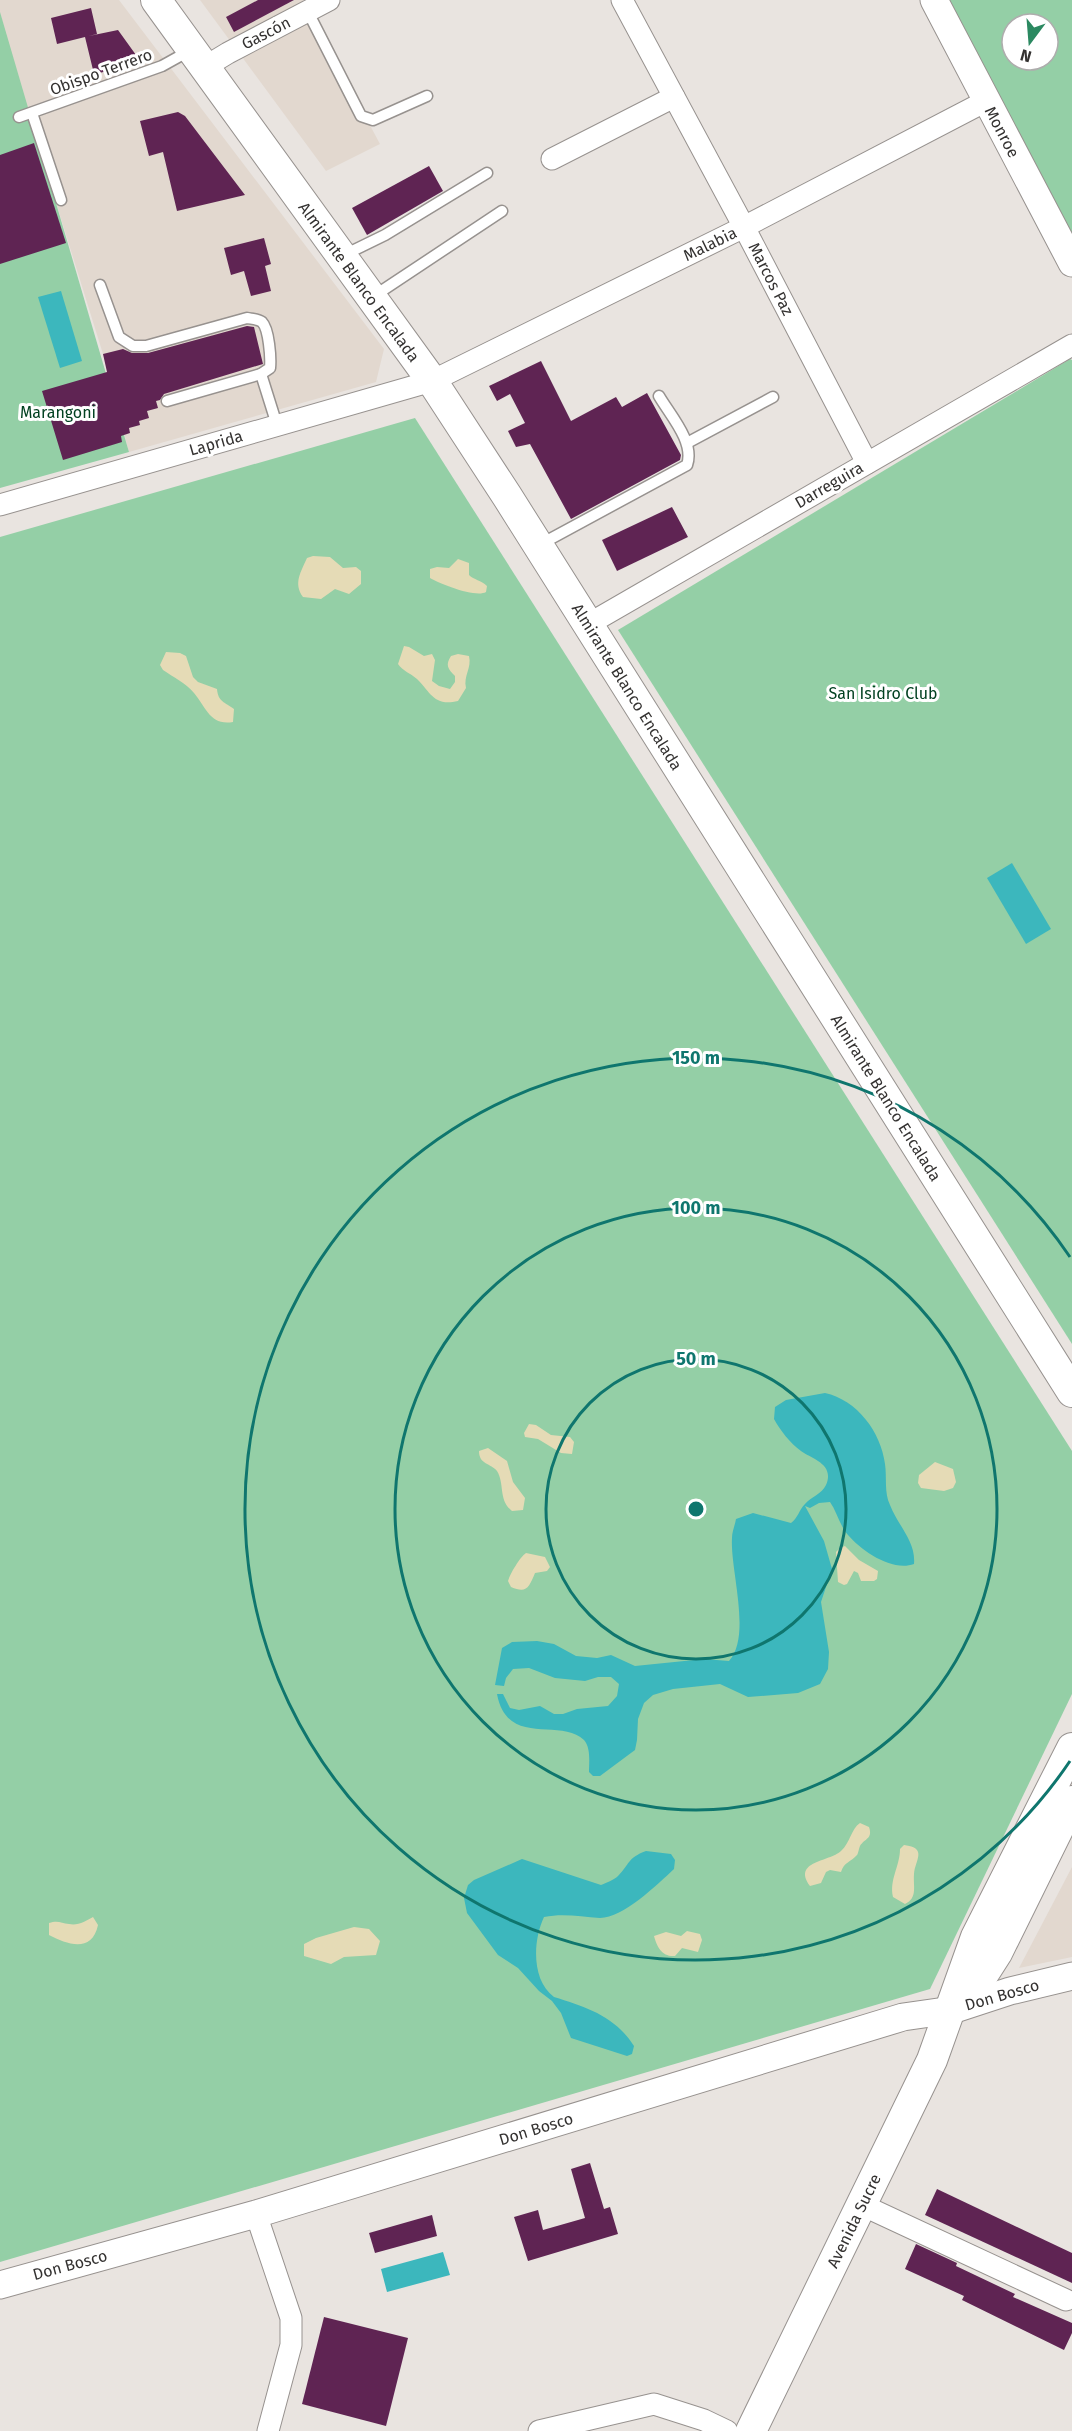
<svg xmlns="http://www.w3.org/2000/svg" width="1072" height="2431" font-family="'Fira Sans',sans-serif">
<rect width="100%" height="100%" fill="#e9e4e0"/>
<g fill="#e2d8cf">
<path d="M 0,0 L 119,0 L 384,349 L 376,382 L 129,452 L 103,354 L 0,22 Z"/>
<path d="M 200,0 L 303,0 L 380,144 L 326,171 Z"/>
<path d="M 1072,1867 L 1072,1957 L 1019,1968 Z"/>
</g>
<g fill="#94cfa6" fill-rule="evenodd">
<path d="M 945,0 L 1072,0 L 1072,245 ZM 1012,24 L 1048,24 L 1048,60 L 1012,60 Z"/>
<path d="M 0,12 L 129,452 L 0,488 Z"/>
<path d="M 1070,359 L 1072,360 L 1072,1344 L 618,630 Z"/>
<path d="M 415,418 L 1072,1451 L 1072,1694 L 930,1989 L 0,2262 L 0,537 Z"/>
</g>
<g fill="#e5dbb6">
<path d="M 313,556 L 330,557 L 343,568 L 356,567 L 361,571 L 361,584 L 349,594 L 335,589 L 321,599 L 303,597 C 293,583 301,572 307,558 Z"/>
<path d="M 458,559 L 469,563 L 469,575 C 474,580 481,580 487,586 L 486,592 C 476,598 440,584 430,578 L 430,569 L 437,567 L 449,568 Z"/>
<path d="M 404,646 L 409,647 L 424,656 L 432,654 L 435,660 L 432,681 L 439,686 L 450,689 L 455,682 L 455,676 C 448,669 445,665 451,656 L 458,654 L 469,656 C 472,668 463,676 466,688 L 458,701 C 433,707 430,691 417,679 C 410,673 403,671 398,664 Z"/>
<path d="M 166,652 L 180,653 L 186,656 L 193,677 L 198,682 L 217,689 C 218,702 225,702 234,709 L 233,722 C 210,726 206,707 194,693 C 186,683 173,677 163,670 L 160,665 Z"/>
<path d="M 529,1424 L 536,1425 L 551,1435 L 570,1437 L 574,1442 L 572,1454 L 561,1453 L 538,1439 L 525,1437 L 524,1433 Z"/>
<path d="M 488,1448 L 507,1461 L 513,1482 L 525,1498 L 523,1510 L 512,1511 C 498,1500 505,1484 497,1471 C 491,1463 479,1465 479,1451 Z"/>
<path d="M 935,1462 L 953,1469 L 956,1482 L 953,1488 L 944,1491 L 921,1488 L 918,1483 L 919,1475 Z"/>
<path d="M 845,1546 L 859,1560 L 878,1571 L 877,1579 L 874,1581 L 861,1581 L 858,1573 L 854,1571 L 847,1584 L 844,1585 L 838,1582 L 836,1552 L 840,1548 Z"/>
<path d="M 526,1553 L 545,1557 L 550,1567 L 547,1571 L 535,1573 C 529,1587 527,1594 511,1587 L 508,1581 C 510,1574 520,1557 526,1553 Z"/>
<path d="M 860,1823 L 869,1827 C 873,1839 865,1838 860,1846 C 859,1848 858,1854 857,1855 C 851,1862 844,1862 841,1872 L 830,1870 L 826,1872 L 821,1883 L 810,1886 C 792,1861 829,1862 841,1851 C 850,1843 851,1829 860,1823 Z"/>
<path d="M 904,1845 C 928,1848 915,1860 914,1874 C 913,1886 918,1898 905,1904 L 893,1897 C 889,1880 900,1866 900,1849 Z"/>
<path d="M 93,1917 L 98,1925 C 92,1953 68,1945 49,1935 L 49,1923 C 58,1920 61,1923 69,1924 C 78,1926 86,1921 93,1917 Z"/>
<path d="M 354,1927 L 369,1929 L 380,1941 L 376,1955 L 344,1957 L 331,1964 L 304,1956 L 304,1944 L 316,1938 Z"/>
<path d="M 687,1931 L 700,1934 L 702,1940 L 698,1952 L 682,1948 L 675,1956 C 662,1957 657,1947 654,1936 L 666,1932 L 681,1936 Z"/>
</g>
<g fill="#3cb7bd">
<path d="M 61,291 L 82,361 L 60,368 L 38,297 Z"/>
<path d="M 1012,863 L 1051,929 L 1026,944 L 987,878 Z"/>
<path d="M 825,1393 C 857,1400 881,1432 885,1464 C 887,1477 884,1493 890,1505 C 898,1526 916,1541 914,1564 C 892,1572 862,1551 848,1535 C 840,1526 837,1512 830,1502 L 819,1503 L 810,1508 L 805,1506 L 824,1541 L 832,1569 L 821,1602 L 829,1652 L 828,1669 L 820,1684 L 798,1693 L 748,1697 L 720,1684 L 673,1689 L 653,1695 L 644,1703 L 638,1719 L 637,1740 L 635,1750 L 600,1776 L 593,1776 L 589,1772 C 589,1762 591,1748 584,1740 C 561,1717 507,1748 497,1694 L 503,1694 L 510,1708 L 519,1710 L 540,1706 L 554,1714 L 563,1714 L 577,1709 L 608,1706 L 617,1696 L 619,1684 L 611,1677 L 598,1677 L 585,1681 L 555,1678 L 529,1668 L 513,1669 L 506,1678 L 504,1686 L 495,1685 L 502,1648 L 512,1642 L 537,1641 L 554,1644 L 576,1656 L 597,1658 L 611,1655 L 635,1666 L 704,1659 L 729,1661 C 752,1636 730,1570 732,1538 C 732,1532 735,1525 736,1519 L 753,1513 L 791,1523 C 798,1518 799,1510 805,1504 C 811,1497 822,1494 826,1485 C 835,1464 812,1459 801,1451 C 790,1443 780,1430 774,1419 L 775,1407 L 786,1400 Z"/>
<path d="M 646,1851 L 671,1854 L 675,1860 L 674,1869 C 658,1884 623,1918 600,1918 C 581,1917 564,1913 544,1917 C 533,1940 531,1980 554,1997 C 586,2007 615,2016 634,2046 L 632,2054 L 627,2056 L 571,2038 L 561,2013 L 552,2001 L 539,1991 L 518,1968 L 498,1955 L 467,1913 L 464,1898 L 468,1885 L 474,1880 L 522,1859 L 601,1885 C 606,1883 614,1880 618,1876 C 630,1864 627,1858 646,1851 Z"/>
<path d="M 443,2252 L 450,2275 L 387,2292 L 381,2269 Z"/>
</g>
<g fill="#5f2453">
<path d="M 258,0 L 294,0 L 234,32 L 226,17 Z"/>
<path d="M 91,8 L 97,34 L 89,36 L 118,30 L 136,55 L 132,66 L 94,74 L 85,37 L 57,44 L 51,18 Z"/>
<path d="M 178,112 L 185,116 L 245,195 L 177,211 L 163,152 L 149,156 L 140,121 Z"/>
<path d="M 34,143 L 66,243 L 0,264 L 0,155 Z"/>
<path d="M 429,166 L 443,191 L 367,235 L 352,208 Z"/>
<path d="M 264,238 L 271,264 L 265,266 L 271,291 L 251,296 L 244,271 L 231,275 L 224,248 Z"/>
<path d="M 247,326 L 254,327 L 263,364 L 164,394 L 160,400 L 156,401 L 158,408 L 147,411 L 149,418 L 139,421 L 140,425 L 129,428 L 130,433 L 121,436 L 122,442 L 63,460 L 42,391 L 107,372 L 103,354 L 123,349 L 132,353 L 148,353 Z"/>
<path d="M 541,361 L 571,421 L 616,397 L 622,407 L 647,393 L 681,455 L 680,460 L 571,519 L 530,444 L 516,447 L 508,431 L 525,423 L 510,394 L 497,401 L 489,386 Z"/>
<path d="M 672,507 L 688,537 L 617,571 L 602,540 Z"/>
<path d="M 590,2163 L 604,2209 L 610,2207 L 618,2234 L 528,2261 L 514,2217 L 538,2210 L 543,2230 L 585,2218 L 571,2169 Z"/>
<path d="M 937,2189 L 1072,2253 L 1072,2283 L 925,2215 Z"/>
<path d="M 432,2215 L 437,2236 L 375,2253 L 369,2233 Z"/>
<path d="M 916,2244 L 957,2263 L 956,2266 L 1015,2294 L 1013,2297 L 1072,2323 L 1072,2333 L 1064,2350 L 962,2300 L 964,2296 L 905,2269 Z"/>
<path d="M 324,2317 L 408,2338 L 386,2426 L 302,2404 Z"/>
</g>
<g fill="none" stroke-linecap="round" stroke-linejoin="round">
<defs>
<g id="service">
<path d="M 308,12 L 361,116 L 373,120 L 427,96"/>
<path d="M 32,113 L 61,200"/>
<path d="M 19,117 L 162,66 L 189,51"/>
<path d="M 344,255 L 385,235 L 487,173"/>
<path d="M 100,285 L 119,337 L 133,346 L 146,346 L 247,318 C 252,319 258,319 262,322 C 269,329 271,358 270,368 L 261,374 L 277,425"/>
<path d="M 374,296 L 502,211"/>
<path d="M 167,401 L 261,374"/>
<path d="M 687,443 L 773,397"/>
<path d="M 541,544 L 687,465 C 695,442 670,415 659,396"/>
</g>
<g id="minor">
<path d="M 622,0 L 744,227 L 867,463"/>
<path d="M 205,67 L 228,53 L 329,0"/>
<path d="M 552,159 L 674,97"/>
<path d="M 0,505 L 432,381 L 744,227 L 986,101"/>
<path d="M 587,625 L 1072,345"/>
<path d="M 862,2205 L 1066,2300"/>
<path d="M 256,2214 L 291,2318 L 291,2345 L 268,2431"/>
<path d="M 539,2431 L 654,2404 L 704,2420 L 727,2431"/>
</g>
<g id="tertiary">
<path d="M 934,0 L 1072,263"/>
<path d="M 0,2285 L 256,2214 L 903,2017 L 952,2010 L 1010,1991 L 1072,1976"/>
</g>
<g id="secondary">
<path d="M 156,0 L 432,381 L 507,496 L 1072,1392"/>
<path d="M 963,2000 L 974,1989 L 997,1953 L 1072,1801"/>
<path d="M 751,2431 L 932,2060 L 976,1937 L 1072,1748"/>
</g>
</defs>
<use href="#service" stroke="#97928f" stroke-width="13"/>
<use href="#minor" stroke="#97928f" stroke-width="23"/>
<use href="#tertiary" stroke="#97928f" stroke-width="29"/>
<use href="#secondary" stroke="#97928f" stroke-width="32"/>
<use href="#service" stroke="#fff" stroke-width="10"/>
<use href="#minor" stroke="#fff" stroke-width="21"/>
<use href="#tertiary" stroke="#fff" stroke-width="27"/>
<use href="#secondary" stroke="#fff" stroke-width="30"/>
</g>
<g fill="none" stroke="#0f766e" stroke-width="3">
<circle cx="696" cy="1509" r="150"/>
<circle cx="696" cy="1509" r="301"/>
<path d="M1070 1761A451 451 0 1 1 1070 1257"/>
</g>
<g text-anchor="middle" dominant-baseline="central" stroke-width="6" stroke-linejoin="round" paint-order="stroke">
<g font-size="16" fill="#343231" stroke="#fff">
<text transform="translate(266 33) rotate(-27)">Gascón</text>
<text transform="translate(101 72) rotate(-20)">Obispo Terrero</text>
<text transform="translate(1002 132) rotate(62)">Monroe</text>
<text transform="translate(710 244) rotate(-26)">Malabia</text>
<text transform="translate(771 279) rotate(63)">Marcos Paz</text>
<text transform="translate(359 282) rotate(54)">Almirante Blanco Encalada</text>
<text transform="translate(216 443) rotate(-16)">Laprida</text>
<text transform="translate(829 485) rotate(-30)">Darreguira</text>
<text transform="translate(627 687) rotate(58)">Almirante Blanco Encalada</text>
<text transform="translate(886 1098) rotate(58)">Almirante Blanco Encalada</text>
<text transform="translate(1002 1995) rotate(-16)">Don Bosco</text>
<text transform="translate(536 2129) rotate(-17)">Don Bosco</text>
<text transform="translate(854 2221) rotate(-64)">Avenida Sucre</text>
<text transform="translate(70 2265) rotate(-15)">Don Bosco</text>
</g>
<g font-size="16" fill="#024121" stroke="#fff">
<text x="58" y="412">Marangoni</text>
<text x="883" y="693">San Isidro Club</text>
</g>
</g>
<circle cx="696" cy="1509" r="9" fill="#0f766e" stroke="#fff" stroke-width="3"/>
<g font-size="18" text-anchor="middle" font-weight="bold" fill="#0f766e" stroke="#fff" stroke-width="6" stroke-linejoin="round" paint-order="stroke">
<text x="696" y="1064">150 m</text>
<text x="696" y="1214">100 m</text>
<text x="696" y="1365">50 m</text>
</g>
<g transform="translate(1030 42) rotate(196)"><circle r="28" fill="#ffffff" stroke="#aeadad" stroke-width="1.5"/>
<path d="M0-4.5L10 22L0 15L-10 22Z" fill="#2b8961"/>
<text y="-9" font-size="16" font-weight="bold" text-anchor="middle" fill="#343231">N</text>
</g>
</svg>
